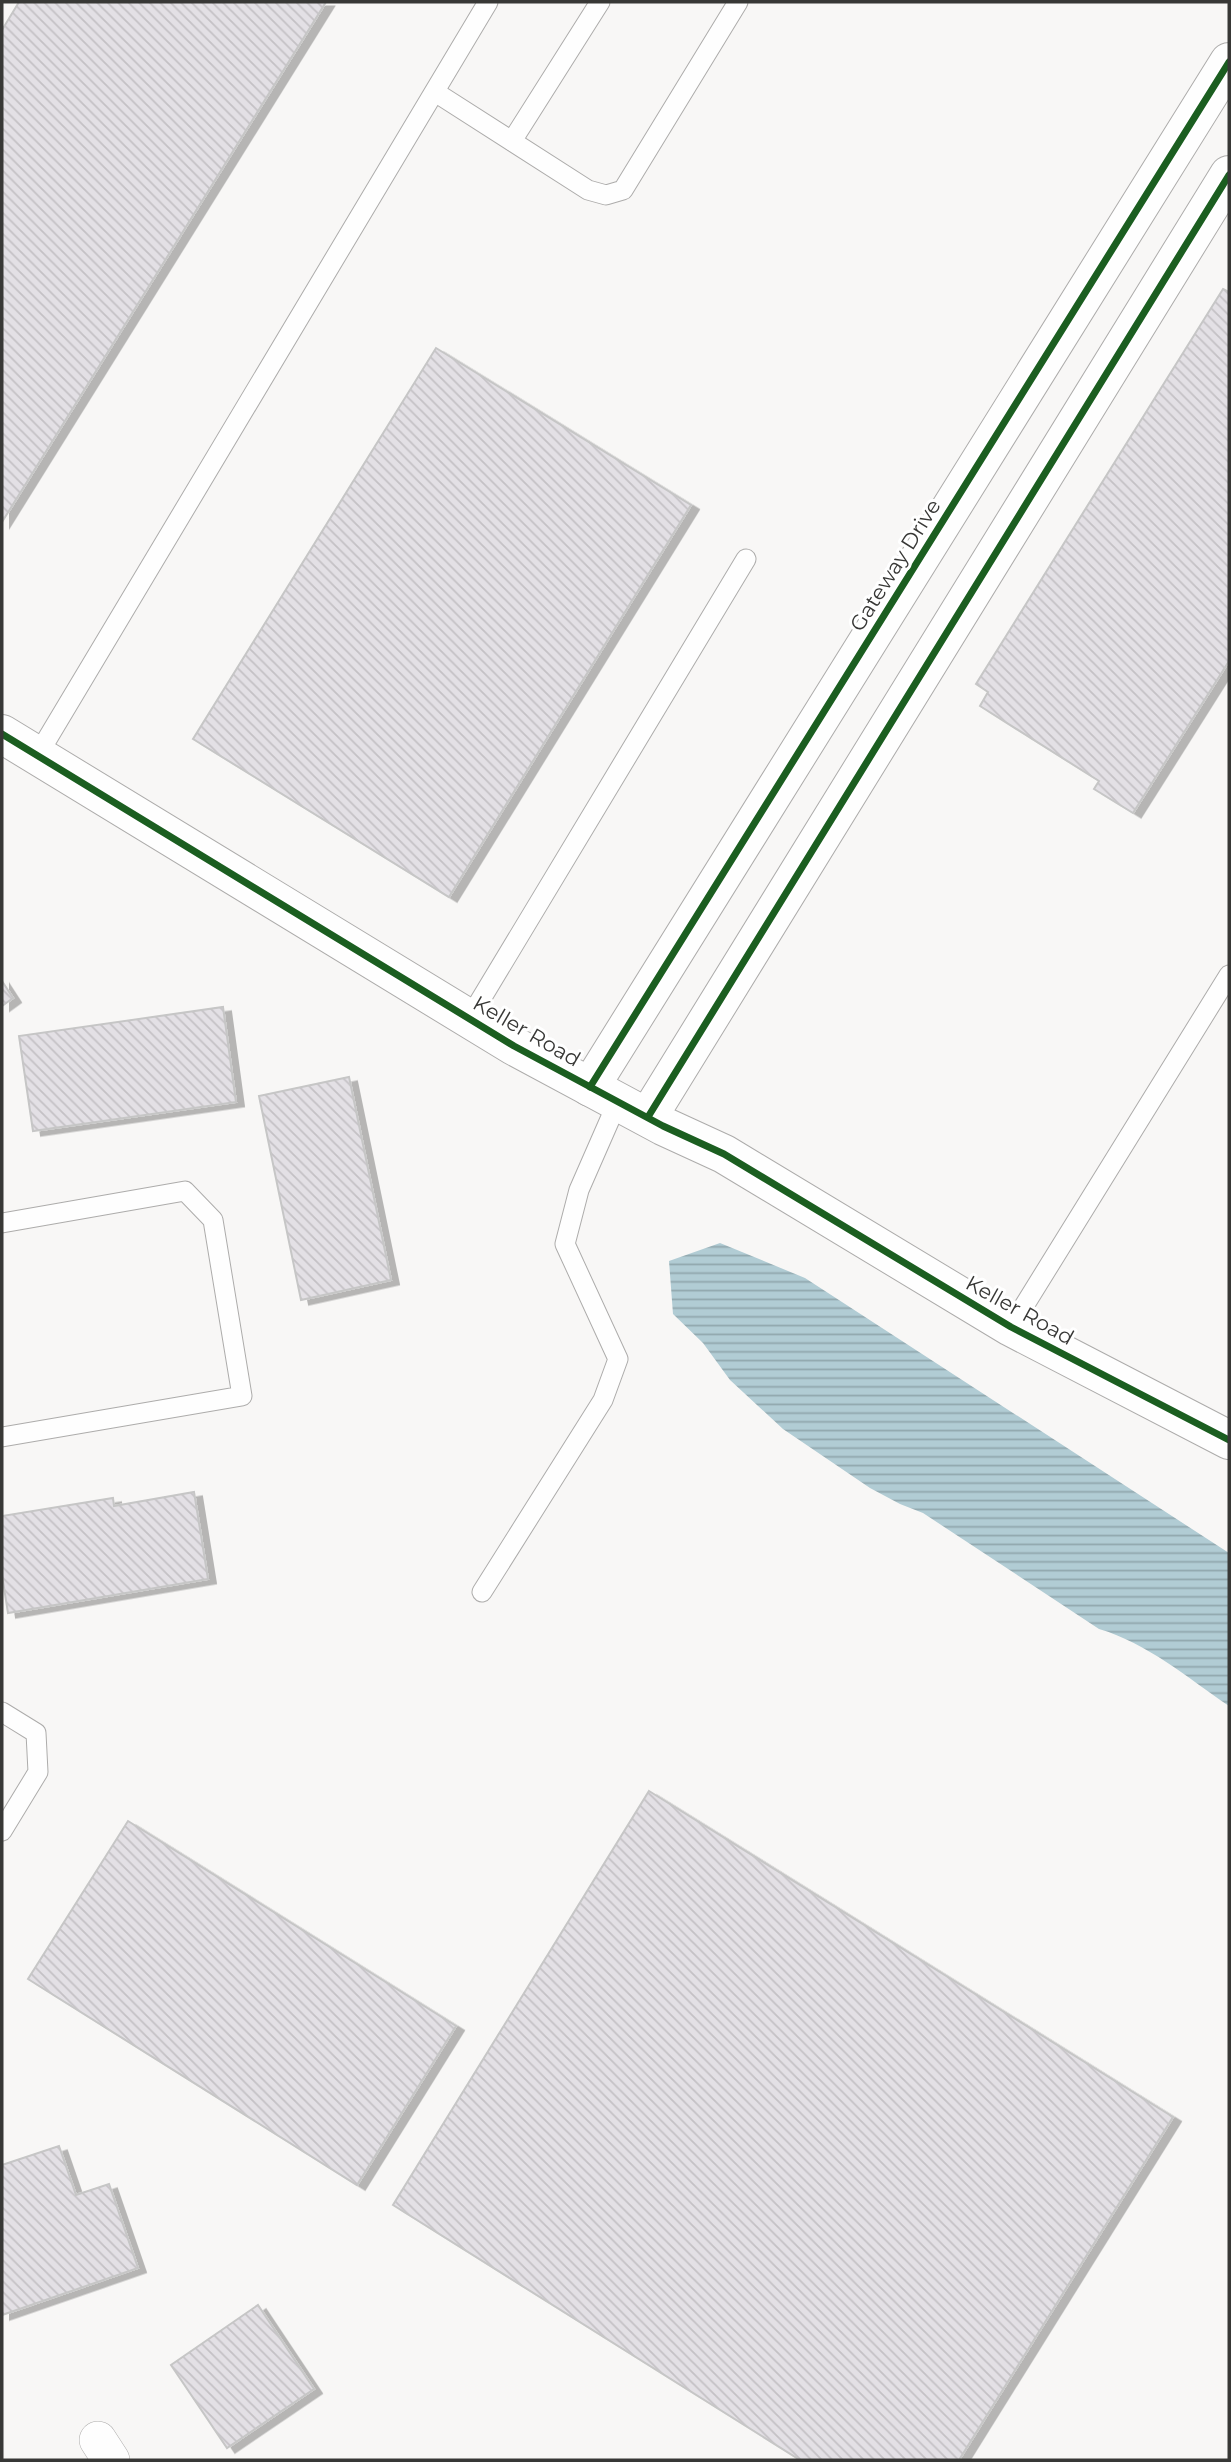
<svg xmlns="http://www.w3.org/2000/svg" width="1231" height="2462" font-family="Montserrat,sans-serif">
<defs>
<pattern id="water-rules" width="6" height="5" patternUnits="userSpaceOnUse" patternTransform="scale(1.75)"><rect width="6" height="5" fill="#b1ccd4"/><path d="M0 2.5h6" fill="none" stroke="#91a7ad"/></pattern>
<pattern id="building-back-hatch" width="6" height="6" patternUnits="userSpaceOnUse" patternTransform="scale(1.75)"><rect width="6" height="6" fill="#e3e0e5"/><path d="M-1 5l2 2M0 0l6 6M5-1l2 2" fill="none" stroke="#c4c1c5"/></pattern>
<filter id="shadow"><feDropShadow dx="8" dy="4.5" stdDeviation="0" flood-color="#0004"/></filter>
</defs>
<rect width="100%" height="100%" fill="#f8f7f6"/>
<path fill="url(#water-rules)" d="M 720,1243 L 805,1278 L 1229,1553 L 1229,1706 C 1188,1678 1147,1643 1099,1629 L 923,1513 L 900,1504 L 870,1488 L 783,1429 L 730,1380 L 703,1343 L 673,1314 L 669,1261 Z"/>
<g fill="url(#building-back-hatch)" stroke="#c6c6c6" stroke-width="2" filter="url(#shadow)">
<path d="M 19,2 L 326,2 L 2,522 L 2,30 Z"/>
<path d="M 1223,289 L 1229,292 L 1229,661 L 1133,813 L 1094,789 L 1099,781 L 980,706 L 988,692 L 976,684 Z"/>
<path d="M 436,348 L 691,505 L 449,897 L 193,739 Z"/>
<path d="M 2,981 L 13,998 L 2,1006 Z"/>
<path d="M 223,1007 L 236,1102 L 33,1131 L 19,1036 Z"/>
<path d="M 349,1077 L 391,1280 L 301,1300 L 259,1096 Z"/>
<path d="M 194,1492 L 208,1579 L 8,1613 L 2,1575 L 2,1516 L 113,1498 L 114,1506 Z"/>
<path d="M 649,1791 L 1173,2117 L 959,2460 L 800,2460 L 393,2205 Z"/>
<path d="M 128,1821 L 456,2026 L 357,2185 L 28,1979 Z"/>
<path d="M 59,2146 L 76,2195 L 109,2184 L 138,2268 L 2,2315 L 2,2165 Z"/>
<path d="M 258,2305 L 314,2389 L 227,2448 L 171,2365 Z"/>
</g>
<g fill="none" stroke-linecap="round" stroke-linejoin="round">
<defs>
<g id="service">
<path d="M 435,92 L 588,190 L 606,195 L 623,190 L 738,2"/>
<path d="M 512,141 L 600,2"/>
<path d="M 37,756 L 488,2"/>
<path d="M 469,1019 L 746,559"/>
<path d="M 2,1223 L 185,1191 L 213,1220 L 242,1396 L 2,1437"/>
<path d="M 1011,1327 L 1229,975"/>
<path d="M 482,1592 L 603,1400 L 618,1359 L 565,1244 L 579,1190 L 618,1101"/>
<path d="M 2,1712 L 36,1733 L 38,1772 L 2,1831"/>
</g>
<path id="minor" d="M 98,2440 L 111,2460"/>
<g id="tertiary">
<path d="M 2,734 L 514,1046 L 663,1126 L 724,1154 L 1011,1327 L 1229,1440"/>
<path d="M 590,1087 L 1229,62"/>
<path d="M 648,1117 L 1229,175"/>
</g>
</defs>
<use href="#service" stroke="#adacab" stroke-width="21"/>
<use href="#minor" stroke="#adacab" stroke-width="38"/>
<use href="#tertiary" stroke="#adacab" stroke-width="40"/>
<use href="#service" stroke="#fefefe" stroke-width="19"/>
<use href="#minor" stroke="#fefefe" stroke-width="37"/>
<use href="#tertiary" stroke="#fefefe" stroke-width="38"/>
<defs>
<g id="cycleway">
<path d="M 2,734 L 514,1046 L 663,1126 L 724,1154 L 1011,1327 L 1229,1440"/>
<path d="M 590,1087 L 1229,62"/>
<path d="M 648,1117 L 1229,175"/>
</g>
</defs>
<use href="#cycleway" stroke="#fff" stroke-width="11"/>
<use href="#cycleway" stroke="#1b5e20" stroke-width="7"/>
</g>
<g text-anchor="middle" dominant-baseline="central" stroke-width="6" stroke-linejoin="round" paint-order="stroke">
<g font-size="21" fill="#383836" stroke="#fff">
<text transform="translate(895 565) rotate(-58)">Gateway Drive</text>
<text transform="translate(527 1031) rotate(30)">Keller Road</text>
<text transform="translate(1020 1310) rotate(29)">Keller Road</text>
</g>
</g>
<rect width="1231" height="2462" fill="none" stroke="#383836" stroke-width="7"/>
</svg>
